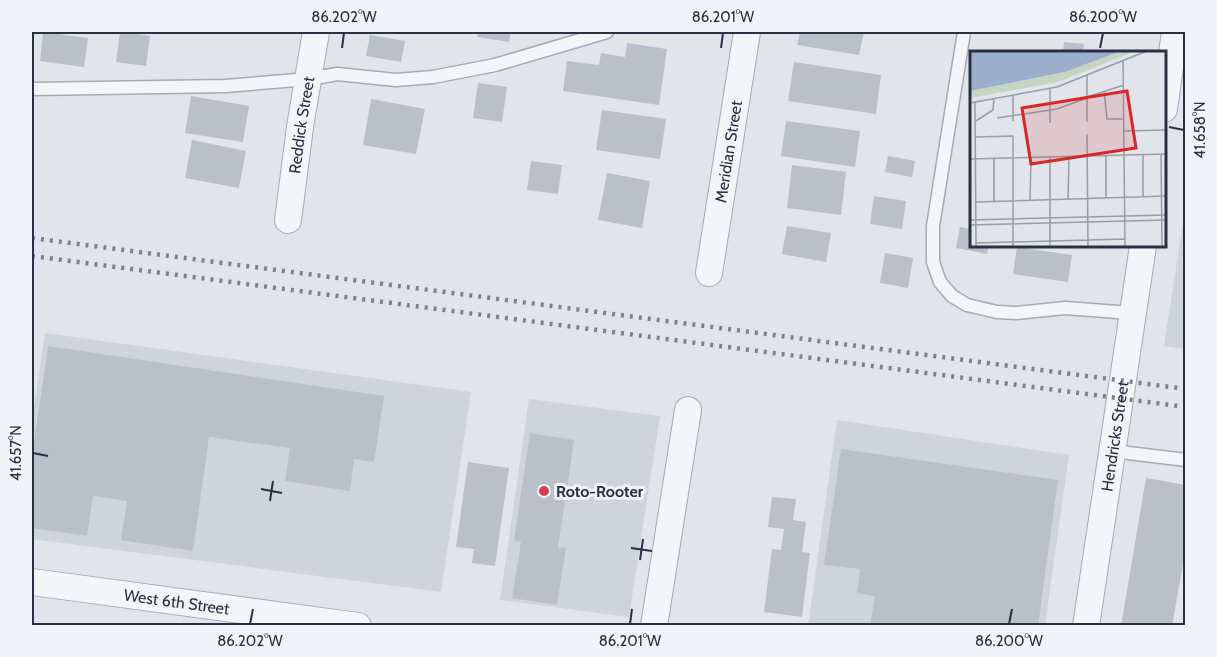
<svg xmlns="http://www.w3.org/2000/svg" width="1217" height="657" font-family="Cabin,sans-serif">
<rect width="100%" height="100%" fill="#e1e4ea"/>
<g fill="#cfd3dc">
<path d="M 1185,209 L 1185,349 L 1164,346 Z"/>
<path d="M 45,333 L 471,392 L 441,592 L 32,539 L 32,420 Z"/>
<path d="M 529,399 L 660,416 L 629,617 L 500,600 Z"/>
<path d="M 837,420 L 1069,455 L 1045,625 L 808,626 Z"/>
</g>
<g fill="#bbbfca">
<path d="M 43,32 L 88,38 L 84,67 L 40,61 Z"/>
<path d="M 120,32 L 150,36 L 146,66 L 116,62 Z"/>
<path d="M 478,32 L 511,32 L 509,42 L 477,37 Z"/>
<path d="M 800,32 L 864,32 L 859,55 L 797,45 Z"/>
<path d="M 370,35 L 405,41 L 401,62 L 366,56 Z"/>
<path d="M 1064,42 L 1084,44 L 1083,52 L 1063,52 Z"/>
<path d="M 627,43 L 667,49 L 659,105 L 563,91 L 567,61 L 599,65 L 601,53 L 625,57 Z"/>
<path d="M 794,62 L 881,75 L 876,114 L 788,101 Z"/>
<path d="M 478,83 L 507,87 L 502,122 L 473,118 Z"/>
<path d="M 191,96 L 249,106 L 243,142 L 185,133 Z"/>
<path d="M 371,99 L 425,109 L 416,154 L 363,145 Z"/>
<path d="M 602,110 L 666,119 L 660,159 L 596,150 Z"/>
<path d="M 786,121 L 860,131 L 855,167 L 781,156 Z"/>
<path d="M 192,140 L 246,151 L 239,188 L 185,178 Z"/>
<path d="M 888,156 L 915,161 L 912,177 L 885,172 Z"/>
<path d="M 531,161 L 562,165 L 558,194 L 527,190 Z"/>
<path d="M 792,165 L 846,172 L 841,215 L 787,208 Z"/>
<path d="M 607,173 L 650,181 L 642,228 L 598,220 Z"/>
<path d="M 874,196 L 906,201 L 902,229 L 870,224 Z"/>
<path d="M 787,226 L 831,233 L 826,262 L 782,254 Z"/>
<path d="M 960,227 L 971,229 L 971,246 L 989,246 L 987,254 L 956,248 Z"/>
<path d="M 1017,247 L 1072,255 L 1068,282 L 1013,274 Z"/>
<path d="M 885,253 L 913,258 L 908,288 L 880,283 Z"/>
<path d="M 48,346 L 384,396 L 374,462 L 354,459 L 350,491 L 285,481 L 290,448 L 209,437 L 193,551 L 121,540 L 127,501 L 93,496 L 87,536 L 32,528 L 32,457 Z"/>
<path d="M 530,433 L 574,440 L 558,547 L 566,548 L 557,605 L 512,598 L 521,542 L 514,541 Z"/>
<path d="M 841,449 L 1058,480 L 1038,626 L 870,626 L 875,596 L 857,593 L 860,569 L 824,565 Z"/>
<path d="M 468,462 L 509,468 L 495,566 L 472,563 L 474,549 L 456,547 Z"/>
<path d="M 1146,478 L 1186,485 L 1186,547 L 1172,626 L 1121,626 Z"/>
<path d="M 772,497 L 796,499 L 793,520 L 806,522 L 802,552 L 810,553 L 802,617 L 764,612 L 772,549 L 781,550 L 784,529 L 768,527 Z"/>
</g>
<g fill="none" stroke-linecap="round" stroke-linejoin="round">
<defs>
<g id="service">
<path d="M 964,32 L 933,226 L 933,262 L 940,282 L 952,296 L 967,305 L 997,312 L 1016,313 L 1065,308 L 1131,313"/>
<path d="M 32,89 L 225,86 L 309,79 L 337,74 L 396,80 L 433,77 L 495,65 L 607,32"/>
<path d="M 1112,451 L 1186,460"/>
</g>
<g id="minor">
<path d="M 1164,109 L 1175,32"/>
<path id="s1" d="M 288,220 L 300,127 L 316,32"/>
<path id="s2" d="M 709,273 L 747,32"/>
<path id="s3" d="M 32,582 L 358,626"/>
<path d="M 654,626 L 688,410"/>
<path id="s4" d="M 1086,626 L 1143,246"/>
</g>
</defs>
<use href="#service" stroke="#a6aab5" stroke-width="15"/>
<use href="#minor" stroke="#a6aab5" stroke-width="28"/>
<use href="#service" stroke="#f4f5f8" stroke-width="12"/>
<use href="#minor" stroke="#f4f5f8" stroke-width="26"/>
<g stroke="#7a8195" stroke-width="4.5" stroke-dasharray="3 6" stroke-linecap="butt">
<path d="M 32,238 L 1186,389"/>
<path d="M 32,256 L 1186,407"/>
</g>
</g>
<path fill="none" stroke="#293043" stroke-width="2" d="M 342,48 L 344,33M 721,48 L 723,33M 1100,48 L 1103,33M 1169,127 L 1184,130M 33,453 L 48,456M 261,489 L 282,493M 270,501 L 273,481M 631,548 L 652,551M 640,560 L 643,539M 250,624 L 253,609M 630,624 L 632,609M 1009,624 L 1012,609"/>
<circle fill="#d3424a" stroke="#f1f3f8" stroke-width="2" cx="544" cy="491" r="6"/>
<g text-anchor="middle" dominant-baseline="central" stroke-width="6" stroke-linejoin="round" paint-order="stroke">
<g font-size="16" fill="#293043" stroke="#f1f3f8">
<text stroke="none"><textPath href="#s1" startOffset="96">Reddick Street</textPath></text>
<text stroke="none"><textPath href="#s2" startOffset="123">Meridian Street</textPath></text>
<text stroke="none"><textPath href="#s4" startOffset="192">Hendricks Street</textPath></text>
<text stroke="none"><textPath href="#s3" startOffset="146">West 6th Street</textPath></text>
</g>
<g font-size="16" font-weight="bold" fill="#293043" stroke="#f1f3f8" text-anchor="start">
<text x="556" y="491">Roto-Rooter</text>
</g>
</g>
<g transform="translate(970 51)">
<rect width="196" height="196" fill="#e1e4ea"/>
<path d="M 151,0 L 166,0 L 88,31 L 0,47 L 0,40 L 95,21 Z" fill="#c5d5c2"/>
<path d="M 0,0 L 151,0 L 95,21 L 0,40 Z" fill="#9baecc"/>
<path fill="none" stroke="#979ca7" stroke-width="1.5" d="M 153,9 L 155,196M 117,24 L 117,71M 80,38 L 80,72M 134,40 L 137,68 L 154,68M 43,44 L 43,70M 117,46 L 154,34M 5,51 L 6,196M 0,52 L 87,36 L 177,0M 27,67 L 87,58 L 117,47M 6,70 L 23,59 L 24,48M 154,80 L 197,79M 117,83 L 118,196M 5,86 L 43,85 L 43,196M 191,103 L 192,196M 173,104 L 173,146M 136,105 L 136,147M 80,106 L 80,196M 24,107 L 24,150M 0,108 L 197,103M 98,148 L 99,106M 60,149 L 61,107M 6,151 L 197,145M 0,169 L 197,164M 0,174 L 197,169M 6,192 L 155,188"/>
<path fill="#d62828" fill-opacity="0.15" stroke="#d62828" stroke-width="3" d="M 157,40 L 166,97 L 61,113 L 52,57 Z"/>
<rect width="196" height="196" fill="none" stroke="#293043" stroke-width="3"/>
</g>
<rect width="1217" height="657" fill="none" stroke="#f1f3f8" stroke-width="66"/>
<rect x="33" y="33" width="1151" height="591" fill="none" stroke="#293043" stroke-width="2"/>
<g font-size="15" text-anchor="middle" fill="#293043">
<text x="344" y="22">86.202°W</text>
<text x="723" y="22">86.201°W</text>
<text x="1103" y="22">86.200°W</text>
<text transform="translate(1200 130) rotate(-90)" y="5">41.658°N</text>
<text transform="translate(16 453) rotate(-90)" y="5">41.657°N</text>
<text x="250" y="646">86.202°W</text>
<text x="630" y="646">86.201°W</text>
<text x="1009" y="646">86.200°W</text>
</g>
</svg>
